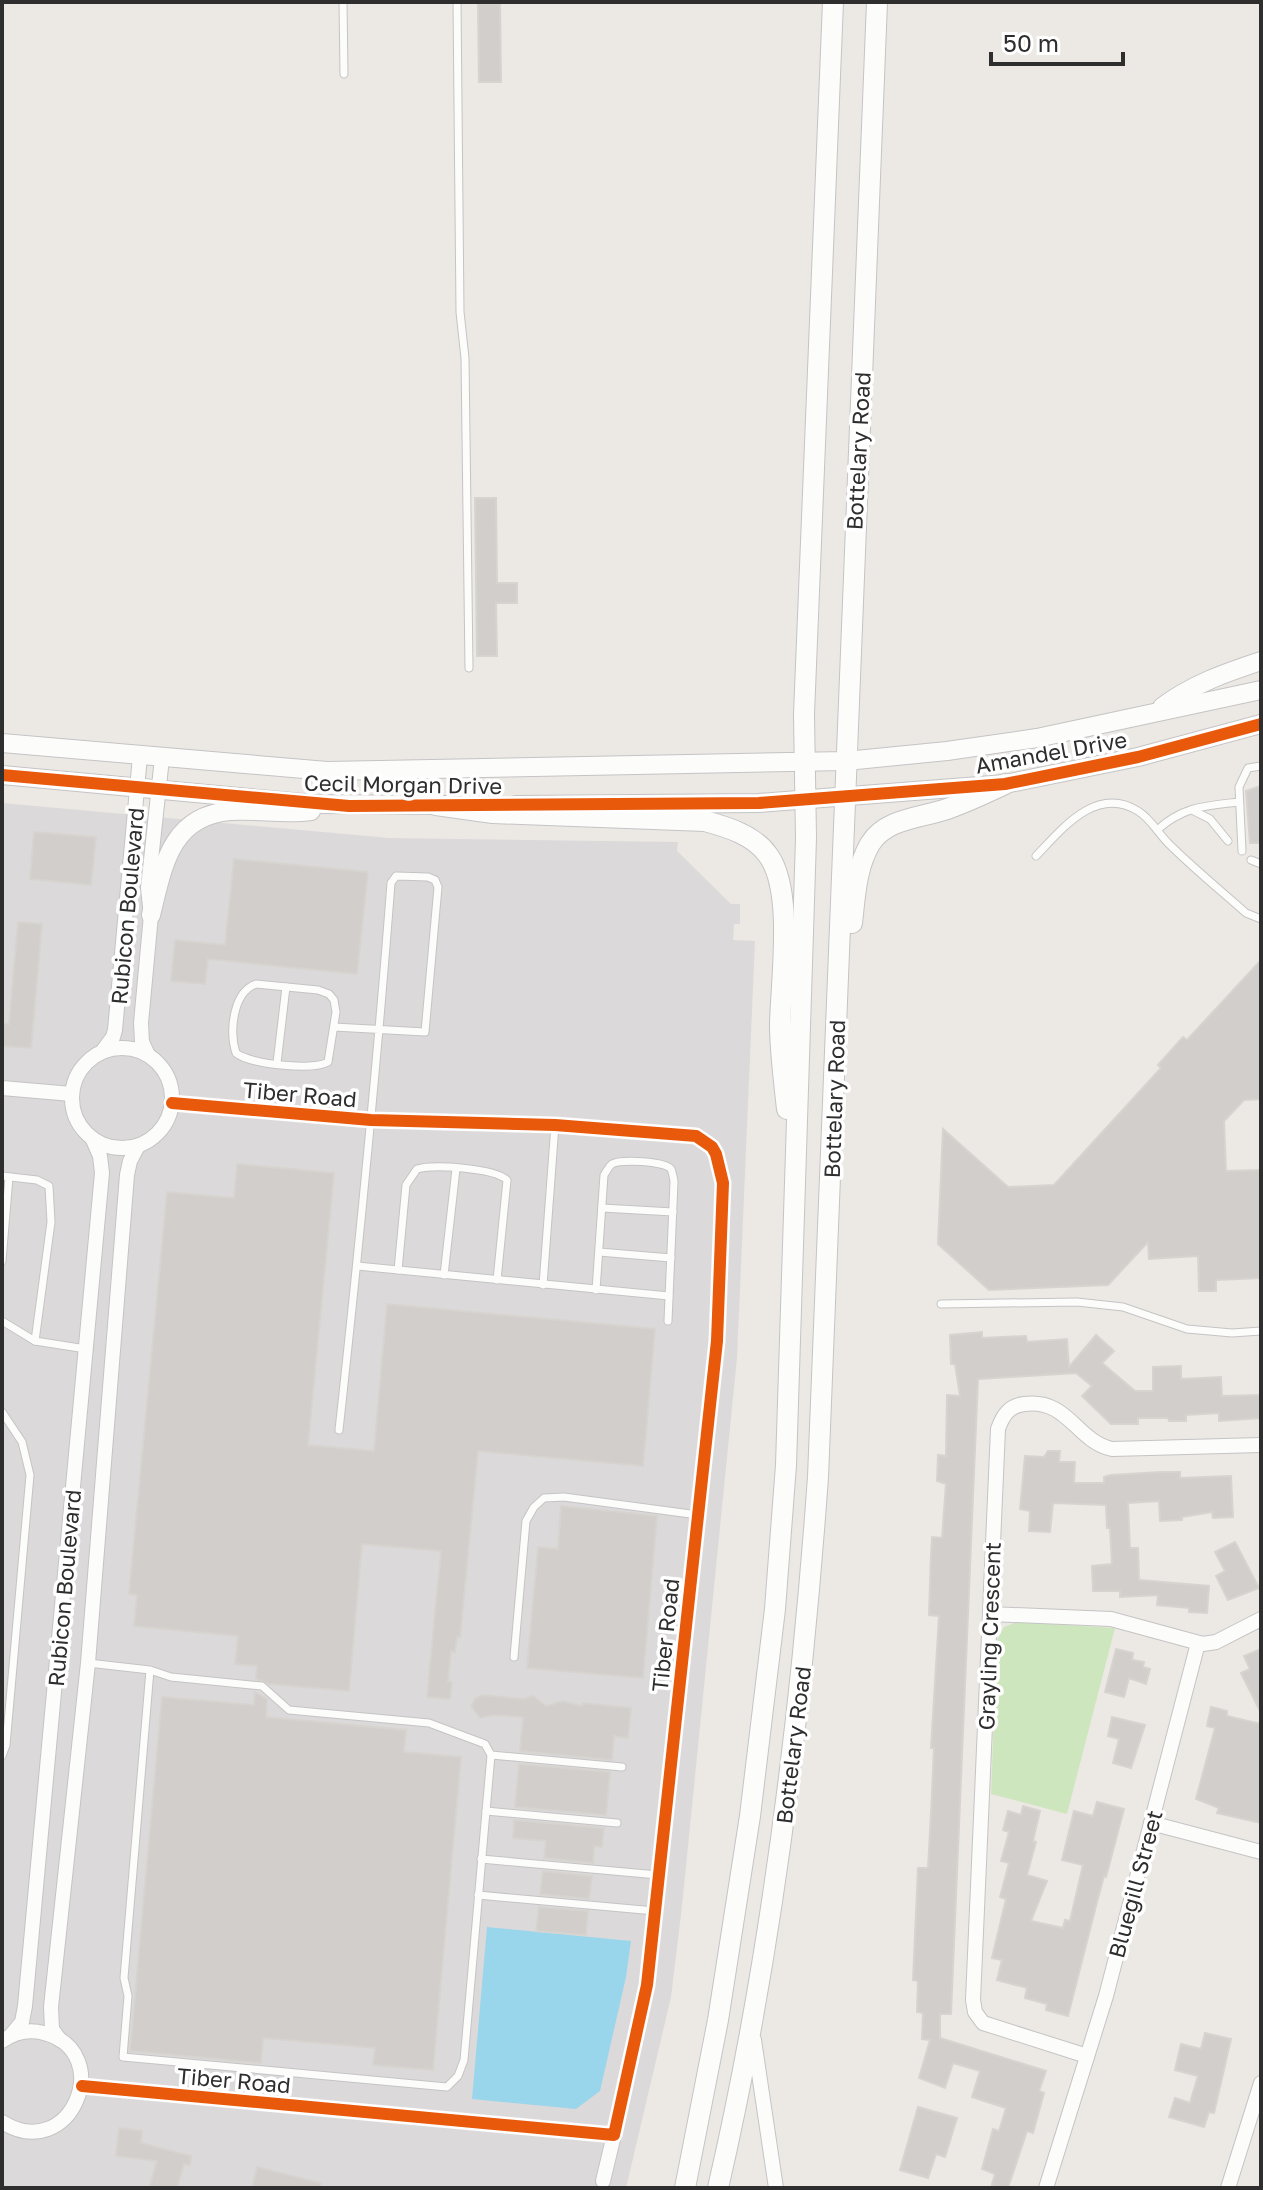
<svg xmlns="http://www.w3.org/2000/svg" width="1263" height="2190" font-family="'Golos Text',sans-serif">
<rect width="100%" height="100%" fill="#ece8e4"/>
<path fill="#dcd9db" d="M 2,803 L 389,838 L 678,842 L 677,851 L 731,904 L 740,904 L 740,924 L 734,924 L 733,940 L 755,941 L 737,1358 L 682,1906 L 671,1997 L 626,2188 L 2,2188 Z"/>
<path fill="#cee6be" d="M 1017,1622 L 1115,1628 L 1067,1814 L 991,1794 L 997,1640 L 1004,1627 Z"/>
<path fill="#99d6ec" d="M 487,1927 L 631,1941 L 626,1977 L 600,2091 L 576,2109 L 472,2099 Z"/>
<g fill="#d1cecb" stroke="#d7d4d0" stroke-width="2">
<path d="M 478,4 L 500,4 L 501,82 L 479,82 Z"/>
<path d="M 475,498 L 496,498 L 497,583 L 517,583 L 517,603 L 496,603 L 497,656 L 477,656 Z"/>
<path d="M 1261,786 L 1261,843 L 1250,843 L 1246,791 Z"/>
<path d="M 34,832 L 96,837 L 91,885 L 30,879 Z"/>
<path d="M 234,859 L 368,872 L 357,974 L 208,959 L 205,984 L 171,981 L 175,940 L 225,945 Z"/>
<path d="M 18,922 L 42,924 L 31,1048 L 2,1046 L 2,1023 L 9,1024 Z"/>
<path d="M 1261,960 L 1261,1099 L 1244,1100 L 1224,1121 L 1226,1171 L 1261,1170 L 1261,1278 L 1216,1280 L 1216,1291 L 1199,1291 L 1198,1256 L 1149,1259 L 1148,1242 L 1108,1285 L 989,1290 L 938,1244 L 943,1129 L 1008,1187 L 1054,1185 L 1161,1068 L 1158,1065 L 1183,1037 L 1187,1040 Z"/>
<path d="M 237,1164 L 334,1173 L 308,1445 L 374,1451 L 387,1304 L 655,1329 L 643,1466 L 478,1451 L 460,1637 L 457,1637 L 455,1652 L 451,1651 L 448,1681 L 452,1682 L 450,1699 L 427,1697 L 441,1551 L 362,1544 L 349,1691 L 269,1684 L 256,1679 L 257,1666 L 235,1664 L 238,1636 L 134,1626 L 137,1595 L 129,1594 L 167,1192 L 234,1198 Z"/>
<path d="M 982,1332 L 982,1338 L 1026,1336 L 1027,1342 L 1067,1339 L 1069,1367 L 1096,1335 L 1114,1351 L 1102,1363 L 1135,1391 L 1153,1391 L 1153,1367 L 1181,1366 L 1181,1379 L 1221,1377 L 1222,1396 L 1261,1395 L 1261,1418 L 1219,1421 L 1219,1413 L 1186,1415 L 1186,1421 L 1169,1421 L 1168,1418 L 1138,1418 L 1138,1424 L 1111,1424 L 1082,1396 L 1092,1386 L 1076,1373 L 978,1379 L 951,2014 L 940,2014 L 940,2038 L 1046,2071 L 1039,2091 L 1044,2093 L 1033,2133 L 1027,2131 L 1008,2188 L 991,2188 L 995,2174 L 982,2169 L 993,2129 L 999,2131 L 1006,2108 L 972,2097 L 980,2071 L 953,2063 L 945,2088 L 919,2078 L 930,2040 L 922,2039 L 923,2013 L 917,2012 L 918,1981 L 913,1980 L 918,1868 L 928,1868 L 931,1814 L 934,1748 L 931,1748 L 939,1616 L 929,1615 L 931,1555 L 932,1537 L 942,1538 L 946,1484 L 937,1481 L 938,1455 L 946,1456 L 947,1395 L 960,1396 L 955,1364 L 951,1364 L 950,1335 Z"/>
<path d="M 1048,1451 L 1060,1451 L 1059,1462 L 1075,1462 L 1074,1483 L 1104,1483 L 1104,1477 L 1111,1475 L 1161,1472 L 1180,1472 L 1180,1478 L 1231,1476 L 1233,1517 L 1213,1518 L 1212,1512 L 1182,1517 L 1182,1520 L 1160,1521 L 1159,1501 L 1128,1503 L 1130,1548 L 1138,1548 L 1139,1580 L 1209,1586 L 1207,1613 L 1189,1612 L 1189,1608 L 1157,1605 L 1158,1595 L 1120,1597 L 1120,1591 L 1093,1591 L 1092,1566 L 1112,1564 L 1110,1528 L 1107,1528 L 1106,1505 L 1053,1503 L 1050,1532 L 1029,1531 L 1030,1511 L 1020,1509 L 1025,1456 L 1044,1457 Z"/>
<path d="M 561,1506 L 657,1516 L 643,1678 L 527,1668 L 538,1547 L 558,1549 Z"/>
<path d="M 1235,1542 L 1259,1588 L 1228,1600 L 1216,1576 L 1225,1571 L 1215,1552 Z"/>
<path d="M 1116,1649 L 1133,1653 L 1132,1660 L 1144,1662 L 1143,1667 L 1150,1669 L 1146,1684 L 1129,1678 L 1124,1697 L 1105,1692 Z"/>
<path d="M 1261,1649 L 1261,1713 L 1241,1673 L 1250,1669 L 1244,1656 Z"/>
<path d="M 255,1692 L 267,1699 L 266,1717 L 406,1730 L 404,1752 L 461,1757 L 433,2070 L 373,2065 L 375,2048 L 263,2038 L 261,2063 L 130,2051 L 162,1697 L 254,1705 Z"/>
<path d="M 482,1695 L 523,1699 L 533,1696 L 546,1706 L 563,1701 L 582,1706 L 583,1703 L 631,1708 L 628,1738 L 614,1736 L 612,1760 L 520,1751 L 523,1717 L 494,1715 L 480,1718 L 471,1706 L 475,1699 Z"/>
<path d="M 1211,1707 L 1227,1711 L 1227,1716 L 1261,1724 L 1261,1823 L 1217,1813 L 1219,1808 L 1196,1799 L 1215,1728 L 1207,1726 Z"/>
<path d="M 1112,1717 L 1145,1725 L 1131,1768 L 1113,1763 L 1119,1739 L 1108,1736 Z"/>
<path d="M 519,1764 L 610,1772 L 606,1815 L 515,1807 Z"/>
<path d="M 1097,1802 L 1124,1809 L 1106,1877 L 1104,1876 L 1097,1902 L 1068,2016 L 1046,2010 L 1047,2004 L 1025,1998 L 1027,1988 L 997,1980 L 1002,1960 L 992,1958 L 1006,1899 L 1000,1897 L 1009,1863 L 1001,1861 L 1009,1832 L 1003,1830 L 1008,1811 L 1021,1815 L 1023,1806 L 1040,1811 L 1033,1841 L 1036,1842 L 1027,1875 L 1047,1881 L 1031,1921 L 1063,1928 L 1065,1920 L 1070,1921 L 1083,1865 L 1062,1860 L 1074,1811 L 1093,1816 Z"/>
<path d="M 514,1820 L 604,1828 L 602,1847 L 594,1846 L 593,1863 L 544,1858 L 546,1841 L 513,1838 Z"/>
<path d="M 543,1871 L 592,1876 L 589,1899 L 540,1894 Z"/>
<path d="M 539,1907 L 588,1911 L 586,1935 L 536,1931 Z"/>
<path d="M 1205,2033 L 1231,2039 L 1214,2113 L 1209,2112 L 1204,2127 L 1169,2117 L 1175,2098 L 1190,2103 L 1198,2076 L 1175,2070 L 1181,2044 L 1201,2049 Z"/>
<path d="M 918,2107 L 957,2118 L 945,2157 L 936,2154 L 928,2178 L 900,2170 Z"/>
<path d="M 119,2128 L 142,2131 L 141,2143 L 191,2156 L 190,2165 L 184,2164 L 177,2188 L 149,2188 L 157,2161 L 116,2156 Z"/>
<path d="M 257,2167 L 321,2183 L 320,2188 L 252,2188 Z"/>
</g>
<g fill="none" stroke-linecap="round" stroke-linejoin="round">
<defs>
<g id="service">
<path d="M 343,2 L 344,74"/>
<path d="M 457,2 L 460,312 L 465,358 L 469,668"/>
<path d="M 1192,810 L 1210,819 L 1228,841"/>
<path d="M 1157,830 C 1184,806 1205,806 1239,802"/>
<path d="M 1242,851 L 1239,787 L 1248,768 L 1261,766"/>
<path d="M 1036,856 C 1062,829 1096,785 1138,811 C 1151,819 1158,833 1168,843 C 1192,867 1220,890 1246,913 L 1261,919"/>
<path d="M 1251,860 L 1261,864"/>
<path d="M 256,984 L 318,990 L 329,994 L 334,1000 L 336,1012 L 328,1062 C 313,1071 249,1064 236,1053 C 229,1031 233,992 256,984 Z"/>
<path d="M 334,1027 L 425,1032 L 438,887 L 435,880 L 428,877 L 396,876 L 391,883 C 377,1066 359,1248 339,1430"/>
<path d="M 277,1063 L 286,987"/>
<path d="M 2,1176 L 37,1180 L 49,1186 L 51,1222 L 35,1341"/>
<path d="M 602,1208 L 673,1212"/>
<path d="M 599,1252 L 671,1258"/>
<path d="M 2,1261 L 9,1177"/>
<path d="M 357,1266 L 669,1296"/>
<path d="M 398,1270 L 406,1185 L 417,1169 C 433,1164 494,1168 507,1180 L 497,1280"/>
<path d="M 444,1275 L 456,1169"/>
<path d="M 543,1285 L 555,1125"/>
<path d="M 596,1290 L 604,1175 C 607,1171 608,1167 612,1164 C 620,1159 665,1161 671,1169 C 672,1171 674,1180 674,1182 L 668,1321"/>
<path d="M 941,1304 L 1077,1302 L 1123,1307 L 1187,1329 L 1232,1333 L 1261,1331"/>
<path d="M 2,1321 L 35,1341 L 86,1349"/>
<path d="M 2,1412 L 22,1442 L 30,1475 L 6,1745 L 2,1756"/>
<path d="M 514,1657 L 526,1521 L 534,1507 L 544,1498 L 564,1497 L 698,1515"/>
<path d="M 88,1663 L 150,1670 L 171,1677 L 262,1686 L 289,1710 L 429,1723 L 485,1744 L 491,1755 L 464,2060 L 458,2076 L 447,2087 L 123,2057 L 128,1996 L 124,1978 L 150,1670"/>
<path d="M 491,1755 L 622,1767"/>
<path d="M 486,1811 L 617,1823"/>
<path d="M 481,1859 L 658,1875"/>
<path d="M 478,1895 L 655,1911"/>
</g>
<g id="minor">
<circle cx="122" cy="1098" r="50"/>
<path d="M 102,1052 L 113,1037 L 115,1030 L 140,756"/>
<path d="M 148,1055 L 142,1042 L 141,1023 L 151,915 L 148,888 L 162,758"/>
<path d="M 2,1088 L 72,1094"/>
<path d="M 990,1614 L 1111,1619 L 1203,1644 L 1216,1642 L 1261,1619"/>
<path d="M 1151,1823 L 1261,1852"/>
<path d="M 12,2034 L 22,2022 L 25,2006 L 102,1173 L 100,1156 L 93,1140"/>
<path d="M 60,2040 L 52,2029 L 51,2007 L 88,1663 L 127,1175 L 130,1161 L 138,1146"/>
<path d="M 754,2040 L 776,2188"/>
<path d="M 2,2041 C 15,2032 29,2029 44,2033 C 117,2052 71,2165 2,2122"/>
<path d="M 1087,2056 L 983,2023 L 975,2012 L 973,2000 L 998,1429 C 1003,1415 1009,1406 1024,1404 C 1068,1398 1076,1441 1112,1449 L 1261,1445"/>
<path d="M 82,2086 L 614,2135 L 647,1985 L 717,1341 L 723,1183 L 716,1154 L 712,1147 L 696,1136 L 555,1125 L 371,1120 L 172,1103"/>
<path d="M 603,2181 L 614,2135"/>
<path d="M 1046,2188 L 1106,1996 L 1198,1643"/>
<path d="M 1228,2188 L 1261,2083"/>
</g>
<g id="tertiary">
<path d="M 1162,707 C 1193,684 1225,673 1261,661"/>
<path d="M 2,743 L 327,771 L 846,761 L 947,751 L 1037,738 L 1261,690"/>
<path d="M 2,775 L 314,804 L 450,805"/>
<path d="M 516,805 L 759,803 L 1005,784 L 1138,757 L 1261,724"/>
<path d="M 151,915 C 163,867 170,816 230,811 C 258,809 284,815 311,811"/>
</g>
<g id="secondary">
<path d="M 436,805 L 493,813 L 705,821 C 727,827 754,835 768,855 C 794,890 781,979 780,1024 C 780,1052 784,1081 787,1109"/>
<path d="M 852,923 C 855,897 856,868 870,844 C 886,818 921,818 947,809 C 967,802 986,793 1005,784"/>
<path d="M 685,2188 L 718,2020 L 750,1816 L 775,1609 L 786,1465 L 806,838 L 804,714 L 833,2"/>
<path d="M 718,2188 C 772,1954 801,1716 818,1477 L 877,2"/>
</g>
</defs>
<use href="#service" stroke="#c5c4c5" stroke-width="9"/>
<use href="#minor" stroke="#c5c4c5" stroke-width="16"/>
<use href="#tertiary" stroke="#c5c4c5" stroke-width="20"/>
<use href="#secondary" stroke="#c5c4c5" stroke-width="22"/>
<use href="#service" stroke="#fcfcfb" stroke-width="7"/>
<use href="#minor" stroke="#fcfcfb" stroke-width="14"/>
<use href="#tertiary" stroke="#fcfcfb" stroke-width="18"/>
<use href="#secondary" stroke="#fcfcfb" stroke-width="20"/>
<defs>
<g id="cycleway">
<path d="M 2,775 L 349,806 L 759,803 L 1005,784 L 1138,757 L 1261,724"/>
<path d="M 82,2086 L 614,2135 L 647,1985 L 717,1341 L 723,1183 L 716,1154 L 712,1147 L 696,1136 L 555,1125 L 371,1120 L 172,1103"/>
</g>
</defs>
<use href="#cycleway" stroke="#fff" stroke-width="17"/>
<use href="#cycleway" stroke="#e8590c" stroke-width="12"/>
</g>
<g text-anchor="middle" dominant-baseline="central" stroke-width="7" stroke-linejoin="round" paint-order="stroke">
<g font-size="22" fill="#2e2e2e" stroke="#fff">
<text transform="translate(858 451) rotate(-87)">Bottelary Road</text>
<text transform="translate(1051 752) rotate(-10)">Amandel Drive</text>
<text transform="translate(403 784) rotate(1)">Cecil Morgan Drive</text>
<text transform="translate(127 906) rotate(-85)">Rubicon Boulevard</text>
<text transform="translate(300 1094) rotate(5)">Tiber Road</text>
<text transform="translate(834 1099) rotate(-88)">Bottelary Road</text>
<text transform="translate(64 1588) rotate(-85)">Rubicon Boulevard</text>
<text transform="translate(665 1635) rotate(-84)">Tiber Road</text>
<text transform="translate(989 1636) rotate(-88)">Grayling Crescent</text>
<text transform="translate(793 1745) rotate(-83)">Bottelary Road</text>
<text transform="translate(1135 1884) rotate(-75)">Bluegill Street</text>
<text transform="translate(234 2080) rotate(5)">Tiber Road</text>
</g>
</g>
<rect width="1263" height="2190" fill="none" stroke="#2e2e2e" stroke-width="8"/>
<path d="M991 52v12h132v-12" fill="none" stroke="#2e2e2e" stroke-width="4"/>
<text x="1003" y="52" font-size="24" fill="#2e2e2e" stroke="#ffffff" stroke-width="6" paint-order="stroke">50 m</text>
</svg>
